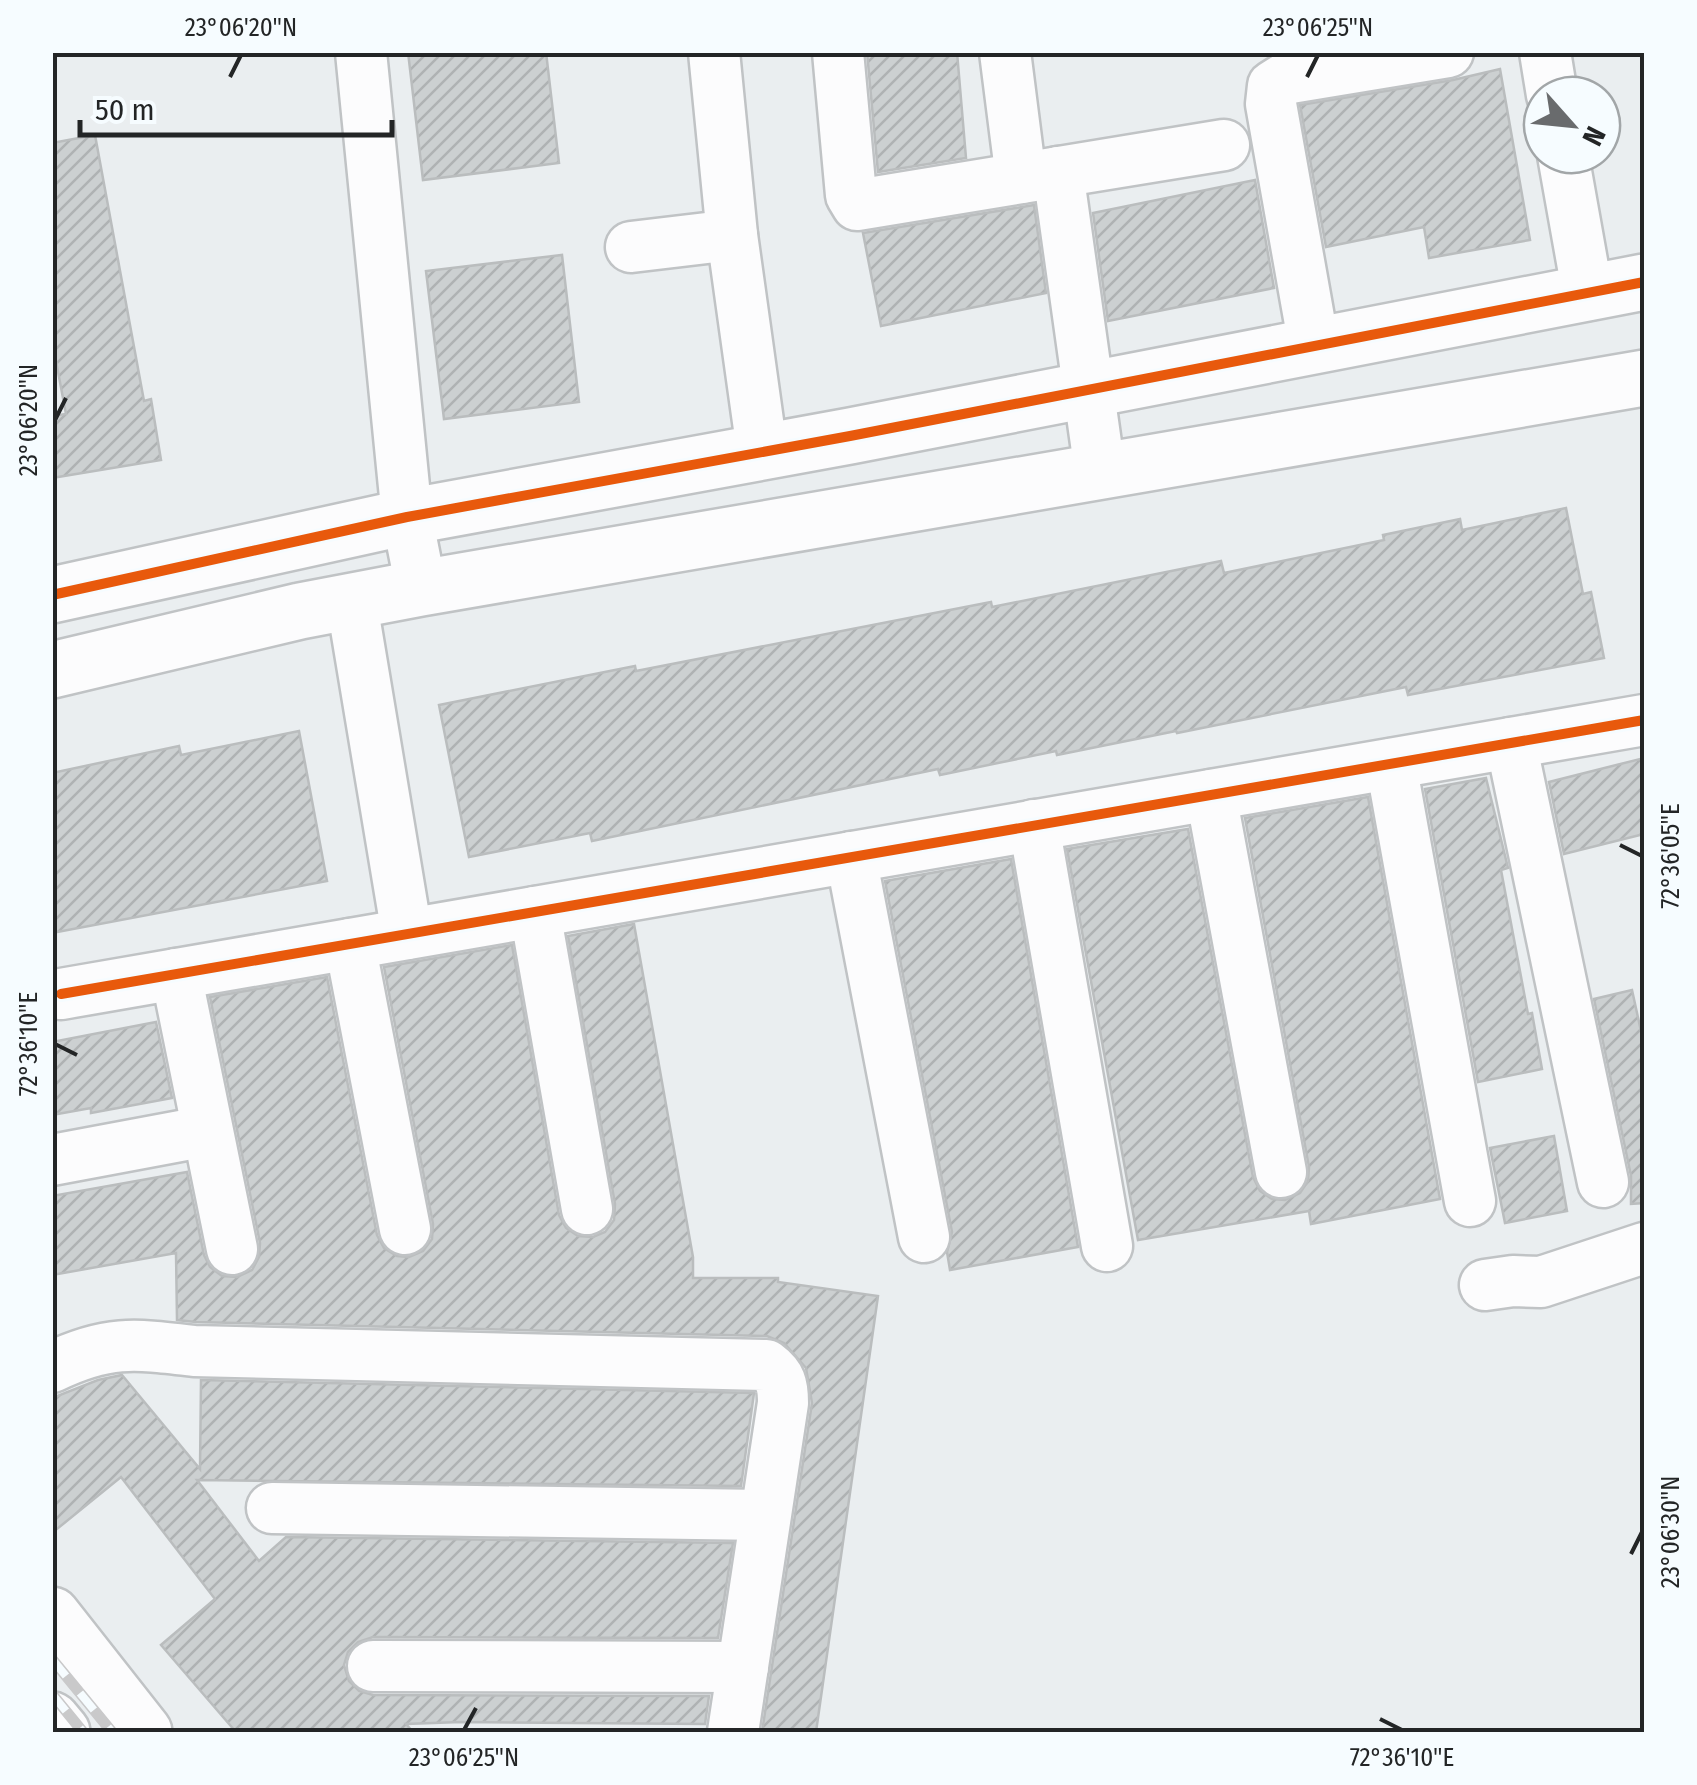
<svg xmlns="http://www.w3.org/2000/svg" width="1697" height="1785" font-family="'Fira Sans Condensed',sans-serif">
<defs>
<pattern id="building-hatch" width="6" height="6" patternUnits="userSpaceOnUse" patternTransform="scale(2.5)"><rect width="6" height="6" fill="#ccd0d1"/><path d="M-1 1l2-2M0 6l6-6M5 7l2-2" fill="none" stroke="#afb2b3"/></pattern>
</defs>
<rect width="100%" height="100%" fill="#eaeef0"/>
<g fill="url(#building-hatch)" stroke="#babdbe" stroke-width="2.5">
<path d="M 408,52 L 546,52 L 559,163 L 423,180 Z"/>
<path d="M 867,52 L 957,52 L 966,158 L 878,172 Z"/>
<path d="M 1500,69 L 1530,240 L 1429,258 L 1424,227 L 1326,247 L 1300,105 L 1453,80 Z"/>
<path d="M 95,135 L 144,401 L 151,399 L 161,460 L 52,478 L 52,416 L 66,414 L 52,340 L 52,143 Z"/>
<path d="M 1255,180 L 1274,288 L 1108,321 L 1093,213 Z"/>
<path d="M 1034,205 L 1046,293 L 881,326 L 863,233 Z"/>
<path d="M 562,255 L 579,402 L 444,419 L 426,271 Z"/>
<path d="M 1566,508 L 1583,594 L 1591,592 L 1604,658 L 1408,695 L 1406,687 L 1177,733 L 1176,731 L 1057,755 L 1056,751 L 940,775 L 938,769 L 592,841 L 590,833 L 469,857 L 439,705 L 635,666 L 636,671 L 991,602 L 992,607 L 1221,561 L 1224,573 L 1384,540 L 1383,535 L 1460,519 L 1462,530 Z"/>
<path d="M 299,731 L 327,881 L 52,933 L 52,773 L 179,746 L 181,755 Z"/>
<path d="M 1644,758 L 1644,834 L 1564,854 L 1549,782 Z"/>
<path d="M 1486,778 L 1508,868 L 1501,870 L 1528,1014 L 1532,1013 L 1542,1069 L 1478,1082 L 1425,789 Z"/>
<path d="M 1368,797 L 1440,1199 L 1311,1224 L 1309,1211 L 1138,1240 L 1067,849 L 1188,829 L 1253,1177 L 1260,1191 L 1272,1199 L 1285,1200 L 1300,1193 L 1308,1181 L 1309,1167 L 1245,818 Z"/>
<path d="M 1011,859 L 1078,1247 L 950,1270 L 947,1252 L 952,1232 L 885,881 Z"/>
<path d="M 634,924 L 693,1257 L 693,1278 L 778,1278 L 778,1282 L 878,1296 L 816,1732 L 762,1732 L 812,1403 L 806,1368 L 784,1343 L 767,1336 L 196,1322 L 177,1320 L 176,1253 L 52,1275 L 52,1196 L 187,1172 L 204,1255 L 210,1267 L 222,1276 L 237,1277 L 252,1270 L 259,1257 L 260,1243 L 210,997 L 327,977 L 377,1235 L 384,1248 L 397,1256 L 409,1257 L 423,1251 L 432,1239 L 433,1224 L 384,967 L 512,945 L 559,1215 L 566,1228 L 578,1236 L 593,1237 L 605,1232 L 614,1220 L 615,1204 L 568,936 Z"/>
<path d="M 1632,990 L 1644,1045 L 1644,1203 L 1631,1204 L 1631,1176 L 1594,999 Z"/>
<path d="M 156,1022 L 172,1098 L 91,1113 L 91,1108 L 52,1115 L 52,1042 Z"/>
<path d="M 1554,1136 L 1567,1211 L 1505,1223 L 1490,1148 Z"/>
<path d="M 122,1375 L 200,1469 L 201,1380 L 754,1393 L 741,1486 L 197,1480 L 259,1561 L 286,1537 L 733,1543 L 718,1638 L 373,1637 L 358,1642 L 348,1652 L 344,1665 L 349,1681 L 359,1691 L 373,1695 L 709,1696 L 705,1724 L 461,1722 L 406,1724 L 413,1732 L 236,1732 L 161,1645 L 215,1599 L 121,1477 L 52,1533 L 52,1398 L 98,1380 Z"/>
</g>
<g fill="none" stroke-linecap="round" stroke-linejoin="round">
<defs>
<g id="minor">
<path d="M 361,52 L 407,517 L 421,588"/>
<path d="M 714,52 L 732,235 L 762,450"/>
<path d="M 838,52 L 851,195 L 857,205 L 1224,145"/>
<path d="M 1005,52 L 1021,178"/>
<path d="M 1545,52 L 1552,95"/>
<path d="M 1563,155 L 1588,295"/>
<path d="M 1058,172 L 1100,472"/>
<path d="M 631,247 L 732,235"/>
<path d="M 1314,346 L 1271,104 L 1273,86 L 1284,79 L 1448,52"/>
<path d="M 352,604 L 407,934"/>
<path d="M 1511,743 L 1603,1182"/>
<path d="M 1391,764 L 1470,1201"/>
<path d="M 1211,795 L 1281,1172"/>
<path d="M 1034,825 L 1107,1246"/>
<path d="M 851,857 L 924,1237"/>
<path d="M 535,912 L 587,1209"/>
<path d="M 350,944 L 405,1229"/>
<path d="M 176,974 L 232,1249"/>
<path d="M 61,994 L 1644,720"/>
<path d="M 52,1160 L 207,1131"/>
<path d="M 1485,1285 L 1513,1281 L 1541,1282 L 1644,1248"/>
<path d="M 52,1367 C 108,1340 135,1344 194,1351 L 766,1365 C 781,1376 783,1385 783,1403 L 733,1732"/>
<path d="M 272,1508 L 765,1515"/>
<path d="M 373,1666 L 743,1667"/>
</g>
<g id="tertiary">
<path d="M 52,595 L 407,517 L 850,436 L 1644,282"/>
<path d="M 52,670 L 300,611 L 421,588 L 1644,378"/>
<path d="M 52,1615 L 144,1732"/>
<path d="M 52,1720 L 62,1732"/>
</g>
</defs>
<use href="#minor" stroke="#c0c3c5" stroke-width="55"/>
<use href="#tertiary" stroke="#c0c3c5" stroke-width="60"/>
<use href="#minor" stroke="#fcfcfd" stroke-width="50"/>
<use href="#tertiary" stroke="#fcfcfd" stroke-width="55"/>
<defs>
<g id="rail">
<path d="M 52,1659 L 112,1732"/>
<path d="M 52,1694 L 83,1732"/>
</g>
</defs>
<use href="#rail" stroke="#c9c9ca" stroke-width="11"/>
<use href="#rail" stroke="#f6fcff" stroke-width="8" stroke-dasharray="22" stroke-linecap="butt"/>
<defs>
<g id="cycleway">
<path d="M 52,595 L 407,517 L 850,436 L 1644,282"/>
<path d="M 61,994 L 1644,720"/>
</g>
</defs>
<use href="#cycleway" stroke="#f6fcff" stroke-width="16"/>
<use href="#cycleway" stroke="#e8590c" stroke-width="10"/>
</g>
<path fill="none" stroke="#232526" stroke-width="4" d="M 230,77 L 241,55M 1307,77 L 1318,55M 55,420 L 66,398M 1620,845 L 1642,856M 55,1044 L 77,1055M 1631,1554 L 1642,1532M 1380,1719 L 1402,1730M 464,1730 L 476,1708"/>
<rect width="1697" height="1785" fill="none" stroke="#f6fcff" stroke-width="110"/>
<g transform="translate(1572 125) rotate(117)"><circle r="48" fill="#f6fcff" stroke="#a2a6a8" stroke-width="2.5"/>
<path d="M0-8L18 38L0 25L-18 38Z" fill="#696b6d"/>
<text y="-15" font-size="28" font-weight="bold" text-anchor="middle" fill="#232526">N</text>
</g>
<path d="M80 120v15h312v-15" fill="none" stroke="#232526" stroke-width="5"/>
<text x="95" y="120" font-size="30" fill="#232526" stroke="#f6fcff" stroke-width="8" paint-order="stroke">50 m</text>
<rect x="55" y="55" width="1587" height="1675" fill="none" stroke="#232526" stroke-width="4"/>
<g font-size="25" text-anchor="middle" fill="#232526">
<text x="241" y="36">23°06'20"N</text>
<text x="1318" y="36">23°06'25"N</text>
<text transform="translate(28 420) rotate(-90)" y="9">23°06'20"N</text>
<text transform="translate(1670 856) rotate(-90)" y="9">72°36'05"E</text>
<text transform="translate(28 1044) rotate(-90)" y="9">72°36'10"E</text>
<text transform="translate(1670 1532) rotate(-90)" y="9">23°06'30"N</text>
<text x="464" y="1766">23°06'25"N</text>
<text x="1402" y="1766">72°36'10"E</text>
</g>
</svg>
